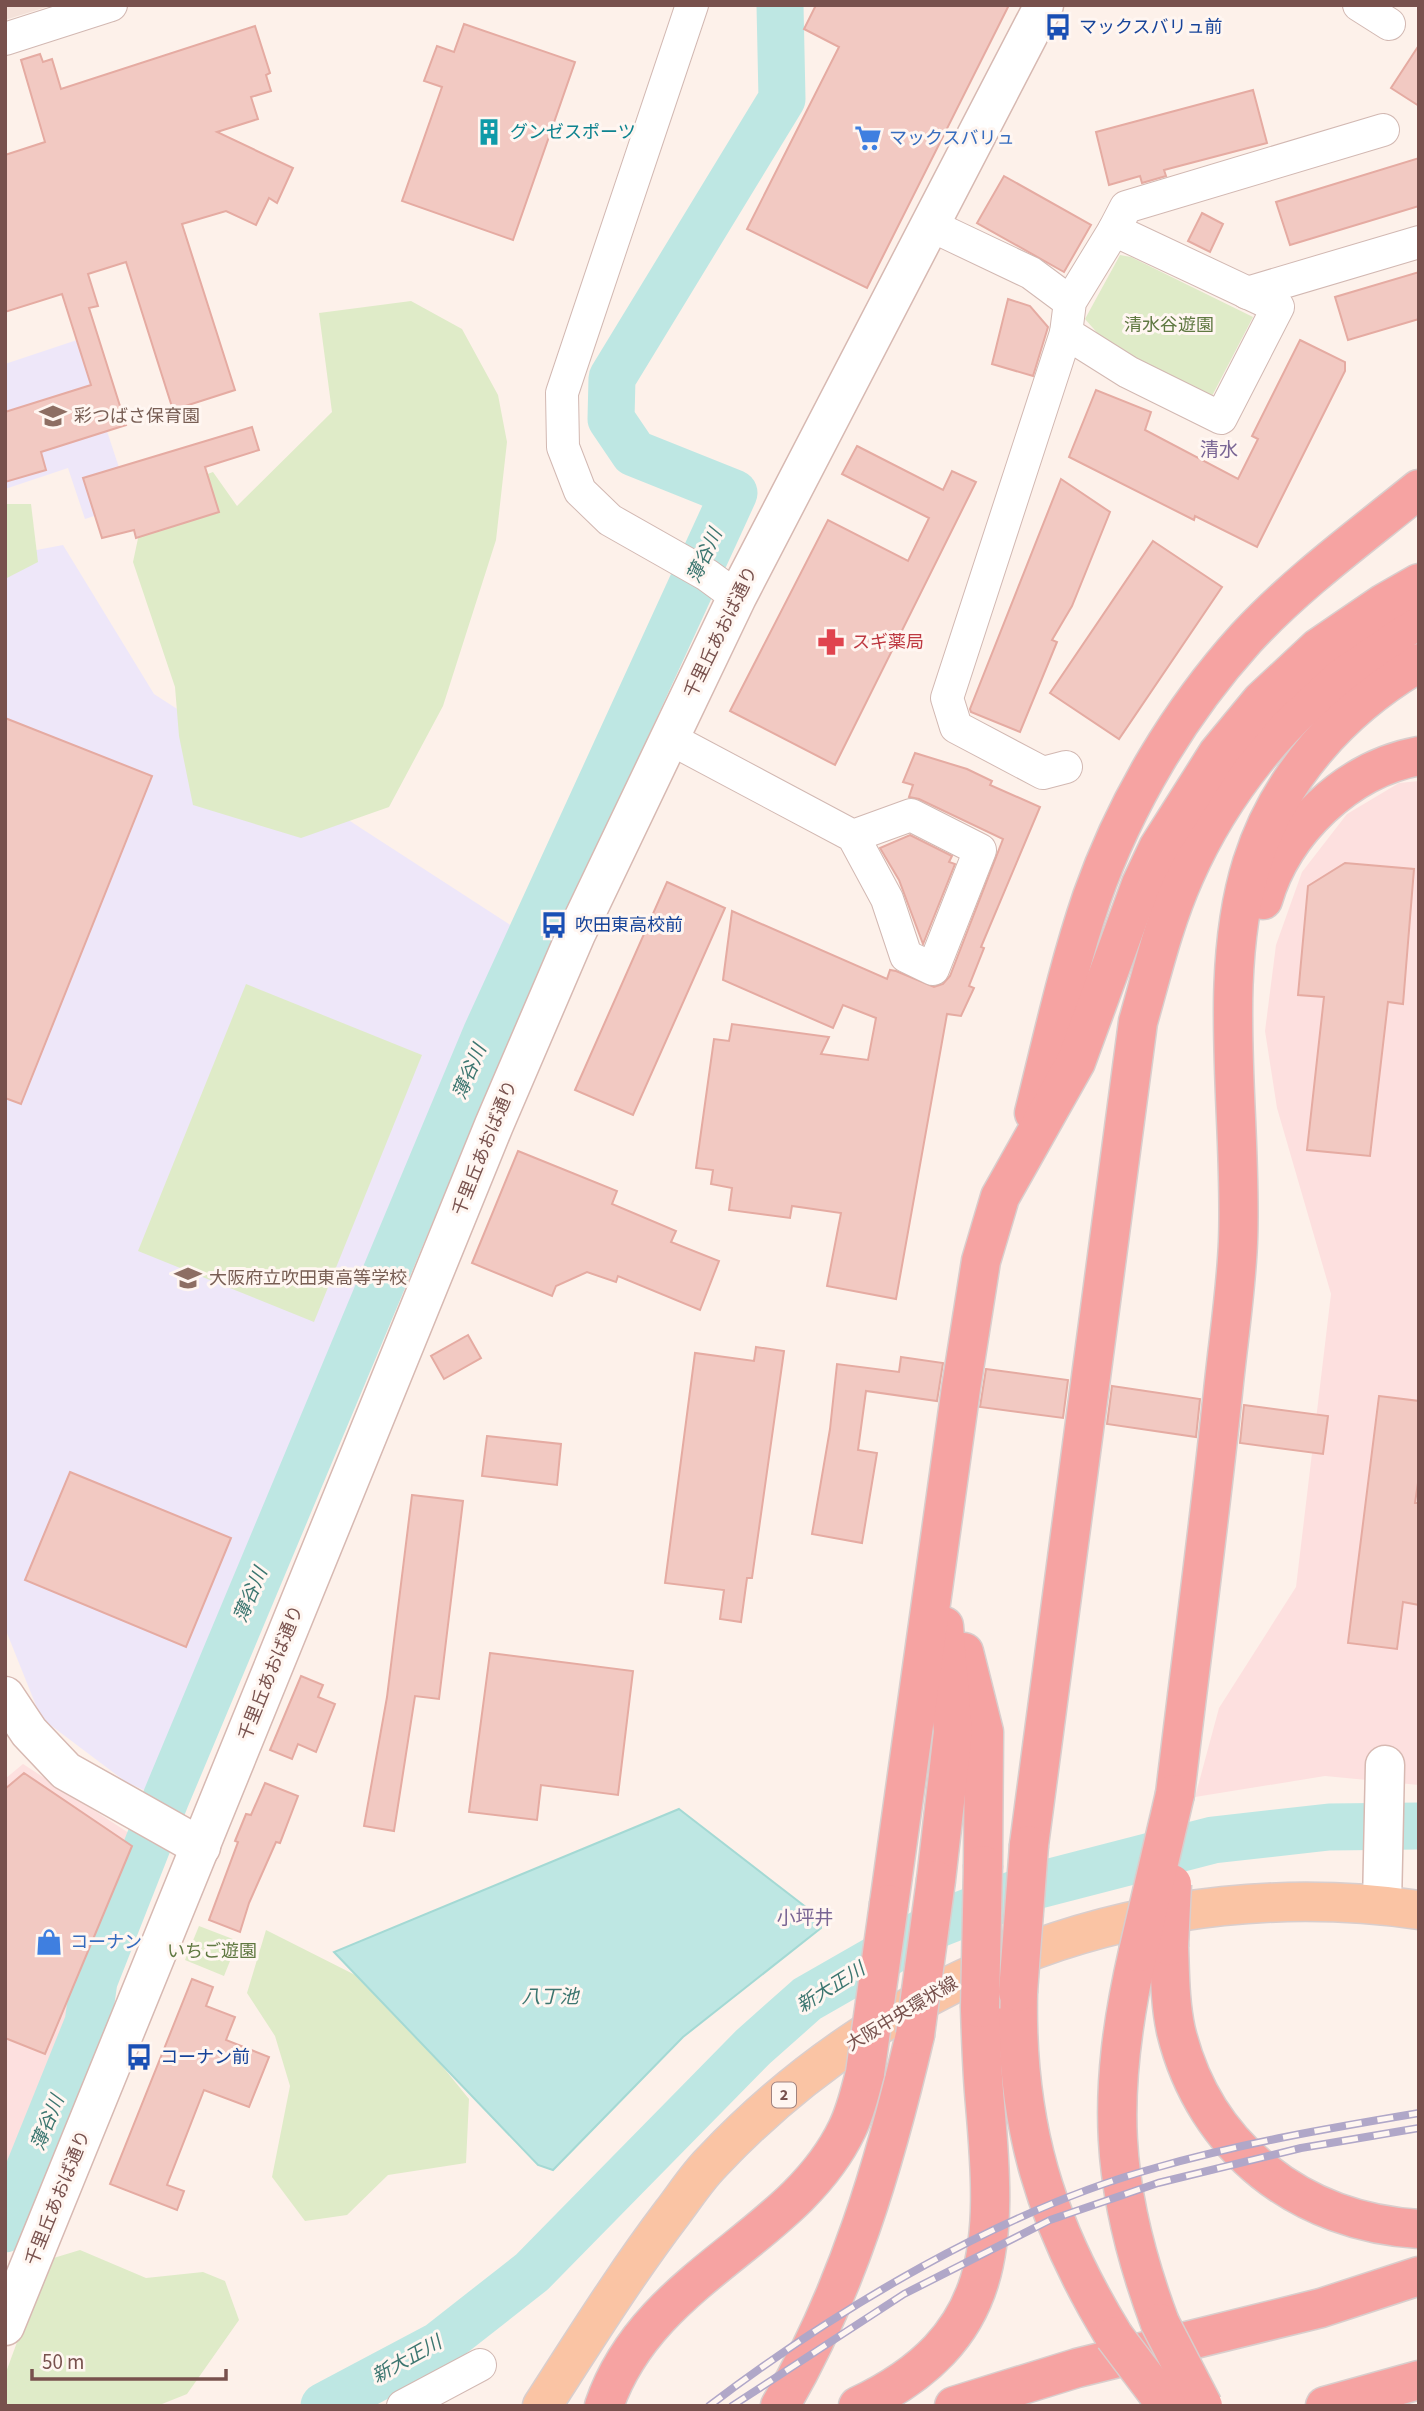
<svg xmlns="http://www.w3.org/2000/svg" width="1424" height="2411" font-family="'Source Sans 3','Noto Sans JP',sans-serif">
<rect width="100%" height="100%" fill="#fdf1ea"/>
<path fill="#f4e1d9" d="M 5,5 L 53,5 L 5,20 Z"/>
<g fill="#fde0df">
<path d="M 1419,781 L 1419,1785 L 1325,1776 L 1195,1797 L 1219,1708 L 1296,1587 L 1331,1294 L 1277,1108 L 1265,1031 L 1276,945 L 1302,872 L 1347,814 L 1399,783 Z"/>
<path d="M 23,1764 L 141,1841 L 5,2186 L 5,1779 Z"/>
</g>
<g fill="#eee7f9">
<path d="M 77,340 L 131,504 L 85,519 L 68,468 L 5,489 L 5,364 Z"/>
<path d="M 63,545 L 154,694 L 515,928 L 157,1796 L 126,1782 L 41,1718 L 5,1628 L 5,556 Z"/>
</g>
<g fill="#dfebc8">
<path d="M 1120,255 L 1131,257 L 1253,317 L 1212,396 L 1108,345 L 1085,319 Z"/>
<path d="M 411,301 L 462,329 L 498,395 L 507,442 L 496,540 L 443,706 L 389,807 L 301,838 L 193,805 L 179,736 L 175,687 L 133,562 L 147,496 L 213,472 L 237,506 L 332,412 L 319,313 Z"/>
<path d="M 5,504 L 31,504 L 38,562 L 5,579 Z"/>
<path d="M 246,984 L 422,1055 L 314,1322 L 138,1251 Z"/>
<path d="M 199,1926 L 238,1941 L 224,1976 L 185,1960 Z"/>
<path d="M 266,1930 L 377,1986 L 469,2099 L 466,2163 L 388,2175 L 347,2215 L 305,2221 L 272,2177 L 290,2086 L 275,2036 L 247,1993 Z"/>
<path d="M 80,2250 L 146,2278 L 203,2272 L 225,2281 L 239,2320 L 187,2394 L 157,2406 L 5,2406 L 5,2375 L 47,2260 Z"/>
</g>
<path fill="#bee7e3" stroke="#a4d9d4" stroke-width="2" d="M 679,1809 L 820,1918 L 821,1928 L 683,2037 L 553,2170 L 538,2165 L 334,1952 Z"/>
<g fill="none" stroke-linecap="round" stroke-linejoin="round">
<g stroke="#bee7e3" stroke-width="47">
<path d="M 5,2229 L 88,2023 L 94,1981 L 166,1798 L 486,1034 L 734,493 L 634,453 L 611,419 L 612,378 L 782,99 L 780,5"/>
<path d="M 324,2406 L 439,2345 L 532,2272 L 753,2047 L 807,1999 L 938,1924 L 1035,1886 L 1213,1840 L 1329,1827 L 1419,1826"/>
</g>
</g>
<g fill="#f2c9c2" stroke="#e5aba2" stroke-width="2">
<path d="M 816,5 L 1009,5 L 867,288 L 747,229 L 839,47 L 804,29 Z"/>
<path d="M 464,24 L 575,62 L 513,240 L 402,201 L 442,87 L 424,81 L 437,46 L 454,52 Z"/>
<path d="M 255,26 L 270,73 L 266,75 L 271,91 L 251,97 L 258,119 L 217,132 L 293,168 L 277,203 L 269,198 L 256,225 L 226,211 L 182,224 L 235,390 L 173,410 L 126,262 L 88,274 L 98,306 L 89,308 L 126,425 L 41,452 L 46,470 L 5,482 L 5,412 L 91,385 L 62,294 L 5,312 L 5,155 L 45,142 L 21,60 L 40,54 L 43,62 L 52,59 L 61,89 Z"/>
<path d="M 1419,45 L 1419,106 L 1391,88 Z"/>
<path d="M 1253,90 L 1267,143 L 1164,170 L 1166,176 L 1142,183 L 1140,176 L 1109,185 L 1096,132 Z"/>
<path d="M 1419,158 L 1419,206 L 1290,245 L 1276,202 Z"/>
<path d="M 1004,176 L 1091,225 L 1064,272 L 977,223 Z"/>
<path d="M 1202,213 L 1223,224 L 1210,252 L 1188,241 Z"/>
<path d="M 1419,272 L 1419,319 L 1348,340 L 1335,297 Z"/>
<path d="M 1008,299 L 1030,306 L 1048,327 L 1033,376 L 992,364 Z"/>
<path d="M 1300,340 L 1345,362 L 1345,371 L 1257,547 L 1195,516 L 1194,520 L 1069,457 L 1096,390 L 1151,412 L 1145,430 L 1238,479 L 1258,439 L 1252,436 Z"/>
<path d="M 252,427 L 259,450 L 205,467 L 219,512 L 136,538 L 134,530 L 102,538 L 83,478 Z"/>
<path d="M 857,446 L 943,490 L 952,471 L 976,482 L 835,765 L 730,711 L 828,520 L 908,561 L 929,518 L 842,474 Z"/>
<path d="M 1061,479 L 1110,512 L 1072,606 L 1052,640 L 1057,642 L 1020,732 L 971,712 L 970,709 Z"/>
<path d="M 1153,541 L 1222,587 L 1119,739 L 1050,693 Z"/>
<path d="M 5,718 L 152,776 L 21,1104 L 5,1098 Z"/>
<path d="M 915,753 L 967,769 L 992,781 L 990,785 L 1040,807 L 981,947 L 984,948 L 969,986 L 974,988 L 961,1016 L 947,1014 L 896,1299 L 827,1286 L 841,1213 L 792,1206 L 790,1218 L 729,1210 L 732,1188 L 711,1184 L 713,1170 L 696,1168 L 714,1039 L 729,1041 L 732,1024 L 829,1037 L 821,1054 L 868,1060 L 876,1018 L 843,1005 L 833,1028 L 723,980 L 732,911 L 887,979 L 890,970 L 896,971 L 934,987 L 943,984 L 950,976 L 1003,839 L 919,799 L 909,797 L 913,785 L 903,782 Z"/>
<path d="M 910,835 L 952,856 L 949,862 L 955,864 L 923,944 L 899,880 L 880,848 Z"/>
<path d="M 1345,863 L 1414,869 L 1403,1004 L 1388,1002 L 1370,1156 L 1307,1150 L 1324,997 L 1298,995 L 1308,886 Z"/>
<path d="M 667,882 L 725,908 L 633,1115 L 575,1090 Z"/>
<path d="M 518,1151 L 617,1191 L 612,1204 L 676,1231 L 671,1242 L 719,1261 L 700,1310 L 618,1276 L 616,1282 L 587,1272 L 556,1286 L 552,1296 L 472,1263 Z"/>
<path d="M 468,1335 L 481,1358 L 444,1379 L 431,1356 Z"/>
<path d="M 756,1347 L 784,1351 L 752,1578 L 747,1578 L 741,1622 L 720,1619 L 724,1590 L 665,1583 L 695,1353 L 754,1361 Z"/>
<path d="M 901,1357 L 943,1363 L 937,1401 L 866,1391 L 858,1450 L 877,1453 L 862,1543 L 812,1534 L 830,1429 L 837,1364 L 899,1372 Z"/>
<path d="M 986,1369 L 1068,1380 L 1063,1418 L 980,1407 Z"/>
<path d="M 1112,1386 L 1200,1399 L 1196,1437 L 1107,1424 Z"/>
<path d="M 1379,1396 L 1419,1401 L 1419,1476 L 1415,1503 L 1419,1503 L 1419,1605 L 1403,1602 L 1397,1649 L 1348,1643 Z"/>
<path d="M 1244,1405 L 1328,1416 L 1323,1454 L 1240,1443 Z"/>
<path d="M 487,1436 L 561,1444 L 557,1485 L 482,1476 Z"/>
<path d="M 70,1472 L 231,1538 L 186,1647 L 25,1580 Z"/>
<path d="M 412,1495 L 463,1501 L 439,1699 L 415,1696 L 394,1831 L 364,1826 L 387,1697 Z"/>
<path d="M 490,1653 L 633,1671 L 618,1795 L 541,1785 L 537,1820 L 469,1812 Z"/>
<path d="M 301,1676 L 323,1685 L 318,1697 L 335,1704 L 316,1752 L 298,1744 L 292,1759 L 270,1750 Z"/>
<path d="M 24,1773 L 132,1846 L 45,2054 L 5,2038 L 5,1789 Z"/>
<path d="M 265,1783 L 298,1796 L 280,1843 L 276,1842 L 249,1903 L 240,1932 L 209,1920 L 238,1842 L 235,1841 L 246,1814 L 251,1815 Z"/>
<path d="M 192,1979 L 213,1987 L 206,2006 L 235,2017 L 226,2040 L 269,2057 L 249,2107 L 204,2090 L 167,2185 L 184,2191 L 177,2210 L 110,2184 Z"/>
</g>
<g fill="none" stroke-linecap="round" stroke-linejoin="round">
<defs>
<g id="street">
<path d="M 692,5 L 562,393 L 563,447 L 580,491 L 610,520 L 707,575 L 737,597"/>
<path d="M 1359,5 L 1389,24"/>
<path d="M 5,39 L 111,5"/>
<path d="M 930,225 L 1031,273 L 1070,302 L 1066,333 L 1128,372 L 1221,418 L 1278,307 L 1114,230 L 1070,302"/>
<path d="M 1114,230 L 1126,207 L 1383,130"/>
<path d="M 1247,293 L 1419,242"/>
<path d="M 669,738 L 853,836 L 887,899 L 906,956 L 933,969 L 980,850 L 911,815 L 853,836"/>
<path d="M 1066,767 L 1043,773 L 956,727 L 947,698 L 1066,333"/>
<path d="M 403,2406 L 480,2365"/>
</g>
<g id="secondary">
<path d="M 5,1696 L 29,1732 L 66,1771 L 201,1847"/>
<path d="M 1382,1905 L 1385,1765"/>
<path d="M 5,2326 L 494,1125 L 576,934 L 737,597 L 1044,5"/>
</g>
<path id="primary" d="M 542,2406 C 584,2341 625,2275 672,2213 C 685,2196 697,2177 712,2162 C 894,1969 1155,1872 1419,1910"/>
<g id="highway">
<path d="M 1263,900 C 1283,831 1347,769 1419,756"/>
<path d="M 1034,1113 C 1052,1041 1068,967 1092,897 C 1125,803 1179,712 1246,638 C 1298,582 1360,537 1419,489"/>
<path d="M 964,1652 L 984,1732 L 983,1865"/>
<path d="M 1175,1794 C 1191,1660 1209,1526 1223,1392 C 1228,1342 1236,1292 1238,1242 C 1243,1121 1216,978 1252,863 C 1279,777 1342,708 1419,663"/>
<path d="M 1029,1845 L 1138,1022 C 1152,973 1164,922 1185,875 C 1232,768 1317,678 1419,620"/>
<path d="M 936,1880 L 953,1732 L 944,1626"/>
<path d="M 889,1904 L 961,1388 L 981,1261 L 1000,1197 L 1076,1062 L 1141,884 L 1158,848 L 1218,753 L 1261,701 L 1318,648 L 1384,603 L 1419,583"/>
<path d="M 1169,1946 C 1170,1975 1170,2004 1176,2031 C 1205,2149 1301,2222 1419,2229"/>
<path d="M 1138,1952 C 1106,2093 1109,2187 1160,2323"/>
<path d="M 1018,1992 C 1015,2124 1045,2223 1114,2336"/>
<path d="M 604,2406 C 648,2276 794,2240 847,2129 C 856,2111 860,2092 865,2073"/>
<path d="M 780,2406 C 847,2292 885,2163 915,2035"/>
<path d="M 858,2406 C 1000,2339 997,2242 985,2104 C 982,2072 981,2040 980,2008"/>
<path d="M 954,2406 L 1077,2368 L 1321,2308 L 1419,2276"/>
<path d="M 1325,2406 L 1419,2380"/>
</g>
</defs>
<use href="#street" stroke="#d2b8b2" stroke-width="34"/>
<use href="#secondary" stroke="#d7b9b2" stroke-width="41"/>
<use href="#primary" stroke="#d9cecd" stroke-width="41"/>
<use href="#highway" stroke="#d9cecd" stroke-width="41"/>
<use href="#street" stroke="#fff" stroke-width="32"/>
<use href="#secondary" stroke="#fff" stroke-width="38"/>
<use href="#primary" stroke="#fac4a4" stroke-width="38"/>
<use href="#highway" stroke="#f6a3a2" stroke-width="38"/>
<defs>
<g id="rail">
<path d="M 709,2406 C 835,2310 1002,2210 1155,2168 C 1242,2143 1330,2128 1419,2113"/>
<path d="M 732,2406 L 904,2294 L 1050,2220 L 1158,2183 L 1301,2148 L 1419,2128"/>
</g>
</defs>
<use href="#rail" stroke="#b0a7c8" stroke-width="8"/>
<use href="#rail" stroke="#fff6f1" stroke-width="5" stroke-dasharray="16" stroke-linecap="butt"/>
<defs>
<g id="highway-bridge">
<path d="M 1169,1946 L 1172,1884"/>
<path d="M 1138,1952 L 1175,1794"/>
<path d="M 1018,1992 L 1029,1845"/>
<path d="M 980,2008 L 983,1865"/>
<path d="M 915,2035 L 936,1880"/>
<path d="M 865,2073 L 889,1904"/>
<path d="M 1160,2323 L 1203,2406"/>
<path d="M 1114,2336 L 1167,2406"/>
</g>
</defs>
<use href="#highway-bridge" stroke="#d9cecd" stroke-width="41" stroke-linecap="butt"/>
<use href="#highway-bridge" stroke="#f6a3a2" stroke-width="38"/>
</g>
<defs>
<symbol id="bus-bare" viewBox="-9 -9 18 18"><path d="M-5-6H5V4H4V6H2V4H-2V6H-4V4H-5ZM-3.5-4V0h7V-4ZM-3.5 1.2v1.5H-2V1.2ZM2 1.2v1.5H3.5V1.2Z" fill="#1a4fb4" stroke="#fff6f1" stroke-width="2.5" paint-order="stroke"/></symbol>
<symbol id="building-bare" viewBox="-9 -9 18 18"><path d="M-4-6H4V6H1V3H-1V6H-4ZM-2.5-4.3h1.7v1.8h-1.7ZM.8-4.3h1.7v1.8H.8ZM-2.5-1h1.7V.8h-1.7ZM.8-1h1.7V.8H.8Z" fill="#0f9aa8" stroke="#fff6f1" stroke-width="2.5" paint-order="stroke"/></symbol>
<symbol id="supermarket-bare" viewBox="-9 -9 18 18"><path d="M-6-5.5h2.5l.6 2H6L4.5 2H-2.5L-4.4-4H-6ZM-1.5 3.2a1.3 1.3 0 1 0 .1 0ZM3 3.2a1.3 1.3 0 1 0 .1 0Z" fill="#3f7fe0" stroke="#fff6f1" stroke-width="2.5" paint-order="stroke"/></symbol>
<symbol id="school-bare" viewBox="-9 -9 18 18"><path d="M0-5L7-2L0 1L-7-2ZM-4 1L0 2.5L4 1V4Q0 6-4 4Z" fill="#8d6e63" stroke="#fff6f1" stroke-width="2.5" paint-order="stroke"/></symbol>
<symbol id="pharmacy-bare" viewBox="-9 -9 18 18"><path d="M-2-6h4v4h4v4h-4v4h-4v-4h-4v-4h4Z" fill="#e0444e" stroke="#fff6f1" stroke-width="2.5" paint-order="stroke"/></symbol>
<symbol id="shop-bare" viewBox="-9 -9 18 18"><path d="M-5-2.5h2.3a2.7 3.5 0 0 1 5.4 0H5L5.5 6h-11ZM-1.5-2.5h3a1.5 2.3 0 0 0-3 0Z" fill="#3f7fe0" stroke="#fff6f1" stroke-width="2.5" paint-order="stroke"/></symbol>
</defs>
<g fill-rule="evenodd">
<use href="#bus-bare" x="1039" y="8" width="38" height="38"/>
<use href="#building-bare" x="470" y="113" width="38" height="38"/>
<use href="#supermarket-bare" x="849" y="119" width="38" height="38"/>
<use href="#school-bare" x="34" y="397" width="38" height="38"/>
<use href="#pharmacy-bare" x="812" y="623" width="38" height="38"/>
<use href="#bus-bare" x="535" y="906" width="38" height="38"/>
<use href="#school-bare" x="169" y="1259" width="38" height="38"/>
<use href="#shop-bare" x="30" y="1923" width="38" height="38"/>
<use href="#bus-bare" x="120" y="2038" width="38" height="38"/>
</g>
<g text-anchor="middle" dominant-baseline="central" stroke-width="6" stroke-linejoin="round" paint-order="stroke">
<rect fill="#fff6f1" stroke="#a0827e" stroke-width="2" x="772" y="2082.5" width="24" height="25" rx="5"/>
<g font-size="16" font-weight="bold" fill="#78514d">
<text x="784" y="2095">2</text>
</g>
<g font-size="18" fill="#164399" stroke="#fff6f1" text-anchor="start">
<text x="1079" y="27">マックスバリュ前</text>
<text x="575" y="925">吹田東高校前</text>
<text x="160" y="2057">コーナン前</text>
</g>
<g font-size="18" fill="#0d838f" stroke="#fff6f1" text-anchor="start">
<text x="510" y="132">グンゼスポーツ</text>
</g>
<g font-size="18" fill="#366cbe" stroke="#fff6f1" text-anchor="start">
<text x="889" y="138">マックスバリュ</text>
<text x="70" y="1942">コーナン</text>
</g>
<g font-size="18" fill="#5f7841" stroke="#fff6f1">
<text x="1169" y="325">清水谷遊園</text>
<text x="212" y="1951">いちご遊園</text>
</g>
<g font-size="18" fill="#785e54" stroke="#fff6f1" text-anchor="start">
<text x="74" y="416">彩つばさ保育園</text>
<text x="209" y="1278">大阪府立吹田東高等学校</text>
</g>
<g font-size="18" fill="#78514d" stroke="#fff6f1">
<text transform="translate(721 632) rotate(-64)">千里丘あおば通り</text>
<text transform="translate(485 1148) rotate(-68)">千里丘あおば通り</text>
<text transform="translate(271 1673) rotate(-68)">千里丘あおば通り</text>
<text transform="translate(902 2014) rotate(-31)">大阪中央環状線</text>
<text transform="translate(58 2198) rotate(-68)">千里丘あおば通り</text>
</g>
<g font-size="18" fill="#be3a42" stroke="#fff6f1" text-anchor="start">
<text x="852" y="642">スギ薬局</text>
</g>
<g font-size="19" fill="#796594" stroke="#fff6f1">
<text x="1219" y="450">清水</text>
<text x="805" y="1918">小坪井</text>
</g>
<g font-size="19" font-style="italic" fill="#3c7670" stroke="#fff6f1">
<text transform="translate(705 556) rotate(-65)">薄谷川</text>
<text transform="translate(470 1072) rotate(-67)">薄谷川</text>
<text transform="translate(251 1595) rotate(-67)">薄谷川</text>
<text transform="translate(831 1988) rotate(-32)">新大正川</text>
<text x="550" y="1997">八丁池</text>
<text transform="translate(48 2123) rotate(-68)">薄谷川</text>
<text transform="translate(407 2360) rotate(-29)">新大正川</text>
</g>
</g>
<rect width="1424" height="2411" fill="none" stroke="#78514d" stroke-width="14"/>
<path d="M32 2369v10h194v-10" fill="none" stroke="#78514d" stroke-width="3.5"/>
<text x="42" y="2369" font-size="21" fill="#78514d" stroke="#fff6f1" stroke-width="5" paint-order="stroke">50 m</text>
</svg>
